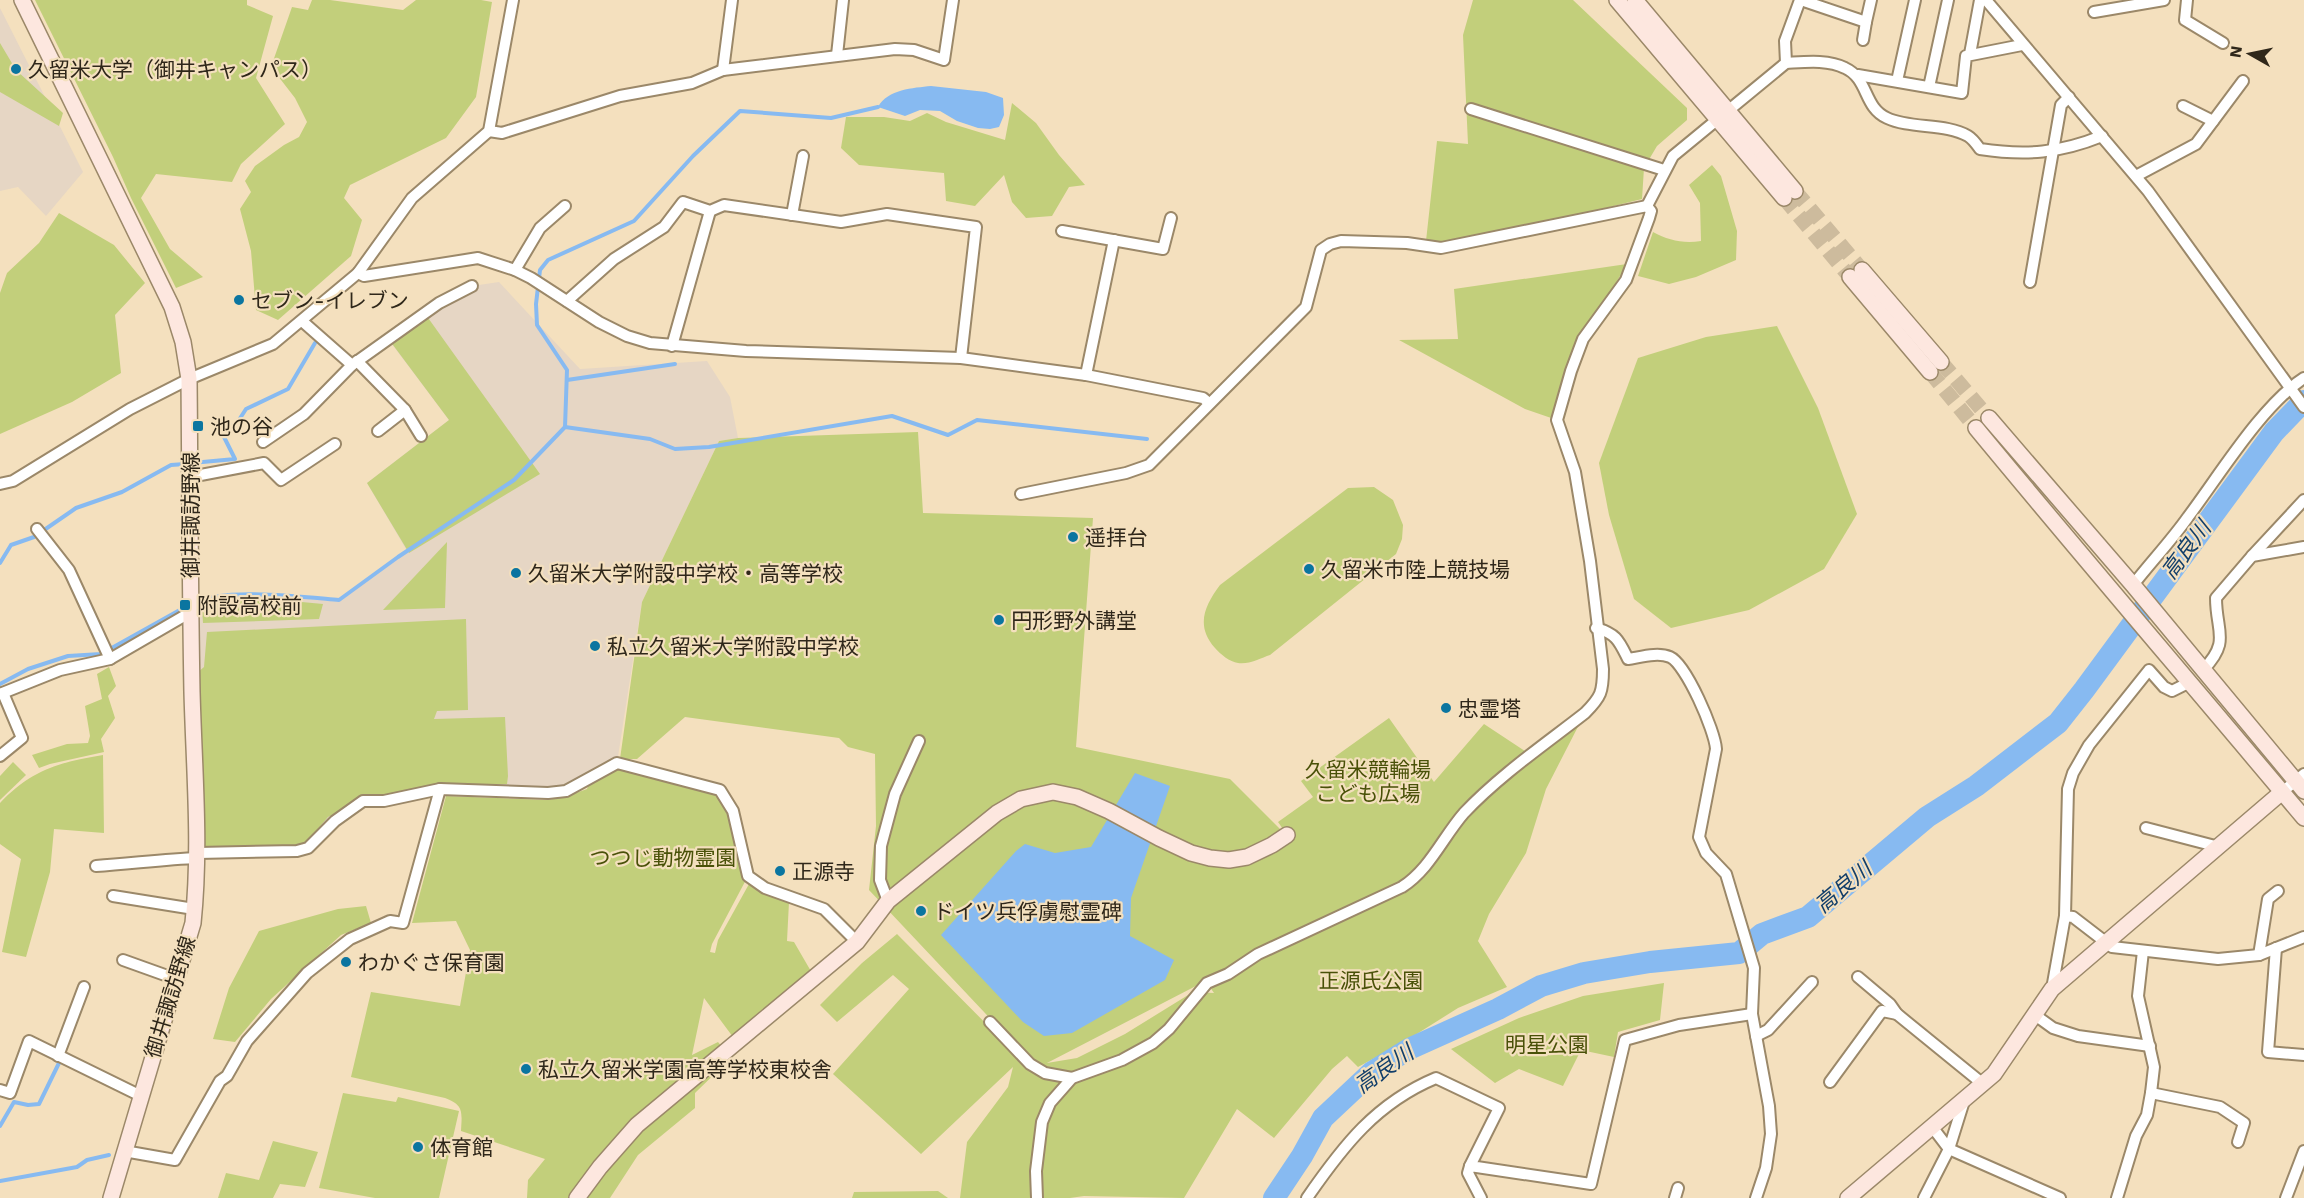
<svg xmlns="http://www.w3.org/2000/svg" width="2304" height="1198" font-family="'Work Sans','Noto Sans JP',sans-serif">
<rect width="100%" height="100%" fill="#f4e0be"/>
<g fill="#e6d6c4">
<path d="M 0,8 L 83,172 L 46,216 L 18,187 L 0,191 Z"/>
<path d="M 499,282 L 580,369 L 707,361 L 730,397 L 738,438 L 719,441 L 642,602 L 617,763 L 548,793 L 440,789 L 363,801 L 308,848 L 198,853 L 191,604 L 204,597 L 268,594 L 339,600 L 407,551 L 367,483 L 449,420 L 388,339 L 472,286 Z"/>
</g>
<g fill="#c2cf7b" fill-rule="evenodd">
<path d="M 35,0 L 247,0 L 247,5 L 273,16 L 256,78 L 285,124 L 241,164 L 232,182 L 156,174 L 141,198 L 170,249 L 203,277 L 176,288 L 131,198 L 113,157 Z"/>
<path d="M 312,0 L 330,0 L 403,10 L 416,0 L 481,0 L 492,2 L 476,97 L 446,138 L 350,185 L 344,198 L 362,220 L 351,256 L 278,320 L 256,310 L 251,251 L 240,209 L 251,192 L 245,181 L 255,166 L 284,145 L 299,137 L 307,122 L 295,98 L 271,67 L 292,7 L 308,10 Z"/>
<path d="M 1473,0 L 1573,0 L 1687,108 L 1687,120 L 1657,146 L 1644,168 L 1642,199 L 1447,247 L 1426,241 L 1437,141 L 1468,144 L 1463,35 Z"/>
<path d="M 0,43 L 16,70 L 63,113 L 59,126 L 0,92 Z"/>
<path d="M 1012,103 L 1036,123 L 1059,155 L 1085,185 L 1069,187 L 1052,216 L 1026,218 L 1012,202 L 1004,175 L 975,206 L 946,201 L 944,173 L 859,165 L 841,148 L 846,117 L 884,117 L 910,121 L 927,113 L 946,122 L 1005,140 Z"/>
<path d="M 1712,165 L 1721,176 L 1737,231 L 1736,260 L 1696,277 L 1669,284 L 1638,276 L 1653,232 C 1668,240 1683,244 1701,241 L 1700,203 L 1689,185 Z"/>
<path d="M 59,213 L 114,245 L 145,283 L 115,315 L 121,373 L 72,402 L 0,434 L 0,293 L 7,273 L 39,243 Z"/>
<path d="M 1627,264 L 1583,339 L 1557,420 L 1525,409 L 1399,340 L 1458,339 L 1454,289 Z"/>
<path d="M 426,315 L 540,474 L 409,553 L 367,483 L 449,420 L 390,341 Z"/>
<path d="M 1777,326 L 1818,408 L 1857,514 L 1824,569 L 1749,610 L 1671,628 L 1634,599 L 1609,515 L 1599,463 L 1638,358 L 1706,337 Z"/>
<path d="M 918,432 L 923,513 L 1093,518 L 1076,747 L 1230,779 L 1290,839 L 1278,822 L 1313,797 L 1301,781 L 1389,718 L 1434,782 L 1484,724 L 1531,755 L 1585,713 L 1546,789 L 1526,853 L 1489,914 L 1478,941 L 1507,987 L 1458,1008 L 1404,1042 L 1358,1067 L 1347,1056 L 1332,1069 L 1274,1138 L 1237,1109 L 1184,1198 L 1084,1196 L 1070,1198 L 960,1198 L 967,1142 L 1008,1087 L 1013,1067 L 921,1154 L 833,1074 L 909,989 L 893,975 L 837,1022 L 820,1005 L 862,963 L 897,934 L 1028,1066 L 1034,1065 L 869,890 L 876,826 L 875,754 L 848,747 L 839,738 L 685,717 L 637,759 L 620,759 L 642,602 L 719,441 L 738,438 ZM 1250,958 L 1207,983 L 1214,993 L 1193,992 L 1125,1034 L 1077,1058 L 1047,1063 Z"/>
<path d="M 1374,487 L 1393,500 L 1403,525 L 1402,539 L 1396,554 L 1270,655 C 1261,658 1248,665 1238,663 C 1230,662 1220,654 1215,648 C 1195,626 1205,605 1220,585 L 1348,488 Z"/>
<path d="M 447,542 L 445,608 L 383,610 Z"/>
<path d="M 270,599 L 323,604 L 319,619 L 203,623 L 202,608 L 208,600 Z"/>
<path d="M 466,619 L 468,710 L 437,711 L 434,719 L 505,717 L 508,776 L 507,784 L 440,786 L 384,799 L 363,799 L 328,817 L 305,844 L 290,848 L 201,850 L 197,673 L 204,667 L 207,632 Z"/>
<path d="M 109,667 L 116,686 L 108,696 L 115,718 L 101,739 L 104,752 L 50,764 L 39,768 L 32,755 L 67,744 L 88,743 L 90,736 L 85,706 L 102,699 L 97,674 Z"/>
<path d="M 103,755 L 104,833 L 54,829 L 50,872 L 26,957 L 2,952 L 21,859 L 0,844 L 0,803 C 31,770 60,762 103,755 Z"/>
<path d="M 13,762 L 26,775 L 0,800 L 0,776 Z"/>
<path d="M 617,763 L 720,790 L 733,811 L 748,876 L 712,944 L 710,952 L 715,953 L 718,940 L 749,884 L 789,902 L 787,941 L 794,942 L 812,973 L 733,1037 L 704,998 L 692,1055 L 718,1042 L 731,1058 L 695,1093 L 695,1108 L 638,1155 L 610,1198 L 527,1198 L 528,1180 L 545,1159 L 461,1131 C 462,1112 464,1105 445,1098 L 351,1077 L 371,992 L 460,1006 L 470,950 L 456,921 L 412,923 L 446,796 L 547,800 L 565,797 L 587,789 L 591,778 Z"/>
<path d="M 366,906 L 371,923 L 341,935 L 271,999 L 235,1042 L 213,1039 L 229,988 L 259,931 L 338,909 Z"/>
<path d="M 1664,983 L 1660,1020 L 1618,1032 L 1614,1057 L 1581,1050 L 1563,1086 L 1519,1069 L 1495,1083 L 1451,1049 L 1519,1018 L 1583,996 Z"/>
<path d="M 343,1093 L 396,1102 L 398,1097 L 459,1111 L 439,1198 L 375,1198 L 319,1188 Z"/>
<path d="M 273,1141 L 318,1152 L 305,1187 L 280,1184 L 273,1198 L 218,1198 L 226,1173 L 259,1180 Z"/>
<path d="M 938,1191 L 948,1198 L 852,1198 L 854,1192 Z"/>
</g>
<g fill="#87baf1">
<path d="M 931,86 L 986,92 L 1003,98 L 1004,115 L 999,127 L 990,129 L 978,128 L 957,121 L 940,111 L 920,110 L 905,116 L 878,107 C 888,89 913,88 931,86 Z"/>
<path d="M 1135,773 L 1170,786 L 1131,898 L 1130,936 L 1174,960 L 1165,980 L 1072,1033 L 1044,1036 L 1023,1022 L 941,935 L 1016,851 L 1025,844 L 1055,853 L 1091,847 Z"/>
</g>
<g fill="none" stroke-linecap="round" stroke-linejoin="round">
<g stroke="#87baf1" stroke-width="4">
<path d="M 567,380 L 675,364"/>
<path d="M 565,427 L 567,370 L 537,325 L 536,304 L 540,270 L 548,260 L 634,221 L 693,156 L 740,111 L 831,118 L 878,107"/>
<path d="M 192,463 L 235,459 L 221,431 L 237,423 L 246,409 L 288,389 L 315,343"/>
<path d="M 0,563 L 11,545 L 34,537 L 76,508 L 122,492 L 171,465 L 185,464"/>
<path d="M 194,603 C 223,587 304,597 339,600 L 398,557 L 514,480 L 565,427 L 650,439 L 675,449 L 709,447 L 892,416 L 948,435 L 977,420 L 1147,439"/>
<path d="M 0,684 L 28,669 L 68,656 L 101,654 L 187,606"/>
<path d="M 0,1126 L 14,1102 L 28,1105 L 39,1104 L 59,1063"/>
<path d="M 0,1181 L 77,1167 L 87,1160 L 109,1155"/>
</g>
<path stroke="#87baf1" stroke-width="22" d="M 1274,1198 L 1302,1156 L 1323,1118 L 1372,1072 L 1409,1049 L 1498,1009 L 1541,986 L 1584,973 L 1650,962 L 1739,953 L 1762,934 L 1808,917 L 1927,817 L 1976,786 L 2058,723 L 2084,690 L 2274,432 L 2304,401"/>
<g stroke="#cdbb9d" stroke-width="15" stroke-dasharray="15 8" stroke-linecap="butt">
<path d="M 1795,191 L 1862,270"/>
<path d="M 1784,198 L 1850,277"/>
<path d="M 1941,362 L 1989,418"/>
<path d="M 1930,372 L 1976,428"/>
</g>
<defs>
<g id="street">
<path d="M 1801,0 L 1866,22 L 1871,0"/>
<path d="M 1986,0 L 2148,191 L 2304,407"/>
<path d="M 2187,0 L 2185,20 L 2223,43"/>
<path d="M 2094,12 L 2164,0"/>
<path d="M 1863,40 L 1866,22"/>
<path d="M 1970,54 L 1980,0"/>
<path d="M 837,55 L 843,0"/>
<path d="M 1786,63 L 1785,41 L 1800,0"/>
<path d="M 723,70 L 732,0"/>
<path d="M 1858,75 L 1962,93 L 1966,56 L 2022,45"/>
<path d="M 1897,81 L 1915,0"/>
<path d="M 1929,87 L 1948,0"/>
<path d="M 2183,106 L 2213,121"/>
<path d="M 1471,109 L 1664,170"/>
<path d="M 489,131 L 502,133 L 620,96 L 692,83 L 723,70 L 895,49 L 914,50 L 944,60 L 953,0"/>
<path d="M 2136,176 L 2196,144 L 2243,81"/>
<path d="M 792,215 L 803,156"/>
<path d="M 1062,231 L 1163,249 L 1171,218"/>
<path d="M 515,270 L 540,228 L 565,206"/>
<path d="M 358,273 L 364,276 L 478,258 L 515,270 L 531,278 L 599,322 L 627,336 L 650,343 L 746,351 L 961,358 L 1086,375 L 1203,398 L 1209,403"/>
<path d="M 2030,282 L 2061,105 L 2069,97"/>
<path d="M 567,301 L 614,259 L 664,227 L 683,202 L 710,211 L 724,205 L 841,222 L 887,214 L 976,227 L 961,358"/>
<path d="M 672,346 L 710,211"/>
<path d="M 357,361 L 405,410 L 421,436"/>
<path d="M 352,365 L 439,303 L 472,286"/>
<path d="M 1086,375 L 1114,240"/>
<path d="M 378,431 L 405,410"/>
<path d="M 263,442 L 304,414 L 352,365 L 302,321"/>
<path d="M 190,477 L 264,463 L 281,480 L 335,444"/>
<path d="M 0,484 L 13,481 L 130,409 L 189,379 L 273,344 L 358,273 L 412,198 L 489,131 L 513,0"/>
<path d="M 1021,494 L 1126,473 L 1149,465 L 1306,307 L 1321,250 L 1330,244 L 1341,241 L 1407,243 L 1441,248 L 1647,206"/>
<path d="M 37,529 L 69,570 L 110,659"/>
<path d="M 2252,556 L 2304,500"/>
<path d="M 2133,585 C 2151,562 2171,541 2188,517 C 2219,476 2262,405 2304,378"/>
<path d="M 1596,628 C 1617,634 1619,641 1628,659 C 1641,657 1658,652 1670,657 C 1686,664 1715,731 1716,749 L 1699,837 L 1706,853 L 1726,874 L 1754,968 L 1752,1014 L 1769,1106 L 1771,1134 L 1766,1168 L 1756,1198"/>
<path d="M 2203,670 C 2231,641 2216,632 2216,598 L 2252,556 L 2304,547"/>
<path d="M 2190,682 L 2172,691 L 2164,687 L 2149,670 L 2089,745 L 2073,773 L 2068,789 L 2065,916 L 2073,917 L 2112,947 L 2218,959 L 2259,955 L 2304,937"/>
<path d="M 0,694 L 60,670 L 110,659 L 191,612"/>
<path d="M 0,756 L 22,738 L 3,693"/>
<path d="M 2282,792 L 2304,774"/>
<path d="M 2146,828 L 2219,847"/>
<path d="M 198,853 L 297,851 L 308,848 L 335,821 L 363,801 L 384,801 L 440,789 L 548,793 L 566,791 L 617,763 L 720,790 L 733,811 L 748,876 L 765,888 L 824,909 L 857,942"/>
<path d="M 96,866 C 130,864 164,859 198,858"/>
<path d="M 113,896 L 194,909"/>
<path d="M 888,901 L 880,880 L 881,846 L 895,794 L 919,741"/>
<path d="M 2276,948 L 2268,1052 L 2304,1055"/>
<path d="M 2259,955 L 2268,899 L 2278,891"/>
<path d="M 123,960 L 176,979"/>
<path d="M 1858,977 L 1890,1004 L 1897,1014 L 1983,1084"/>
<path d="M 2052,989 L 2065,916"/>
<path d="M 2035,1015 L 2053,1028 L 2078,1036 L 2150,1046"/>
<path d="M 990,1022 L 1030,1064 L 1045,1073 L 1072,1078"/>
<path d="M 1756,1036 L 1768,1030 L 1812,982"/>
<path d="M 58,1056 L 84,987"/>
<path d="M 1830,1082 L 1882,1011 L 1897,1014"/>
<path d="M 0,1090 L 10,1093 L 29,1041 L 141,1096"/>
<path d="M 2151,1093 L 2220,1107 L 2244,1123 L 2238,1142"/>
<path d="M 1933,1128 L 1949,1149 L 2060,1198"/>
<path d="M 124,1151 L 175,1160 L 220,1081 L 227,1076 L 247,1041 L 307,973 L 350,939 L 390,921 L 403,923 L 440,789"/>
<path d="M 1470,1166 L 1468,1173 L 1481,1198"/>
<path d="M 1037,1198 L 1036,1171 L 1042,1122 L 1050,1103 L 1072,1078 L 1122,1060 L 1153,1043 L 1169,1029 L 1207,983 L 1228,974 L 1258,954 L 1402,887 C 1430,869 1443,837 1464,813 C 1500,775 1544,745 1585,713 C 1601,697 1603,692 1603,669 L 1590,561 L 1575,472 L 1557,420 L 1571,371 L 1583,339 L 1626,280 L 1649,218 L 1651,211 L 1647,206 L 1673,156 L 1786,63 C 1804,62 1828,59 1845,68 C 1869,79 1863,107 1887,118 C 1910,129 1946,123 1968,136 C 1973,139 1977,145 1980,149 C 2026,156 2060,153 2102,136"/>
<path d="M 1307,1198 C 1343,1146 1376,1103 1436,1078 L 1499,1108 L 1470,1166 L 1591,1184 L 1625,1040 L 1679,1025 L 1752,1014"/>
<path d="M 1675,1198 L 1678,1188"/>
<path d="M 1924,1198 L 1949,1149 L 1964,1101"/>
<path d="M 2117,1198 L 2136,1136 L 2147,1115 L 2151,1093 L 2154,1067 L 2138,996 L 2143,951"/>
<path d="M 2286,1198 L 2304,1151"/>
</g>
<g id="secondary">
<path d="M 22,0 L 172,307 L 183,342 L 189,379 C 190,483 190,588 192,692 C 194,769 201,846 193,923 L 111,1198"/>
<path d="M 1617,0 L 1784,198"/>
<path d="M 1635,0 L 1795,191"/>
<path d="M 1862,270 L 1941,362"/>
<path d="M 1850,277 L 1930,372"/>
<path d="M 1989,418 L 2133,585 L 2304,791"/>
<path d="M 1976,428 C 2084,559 2195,688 2304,818"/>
<path d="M 577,1198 L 600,1167 L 637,1125 L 857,942 L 888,901 L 997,813 L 1021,799 L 1053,792 L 1077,797 L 1109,811 L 1159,838 L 1191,853 L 1210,858 L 1229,860 L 1247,857 L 1272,845 L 1287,835"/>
<path d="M 1848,1198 L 1994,1074 L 2052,989 L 2282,792"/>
</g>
</defs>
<use href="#street" stroke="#9b8869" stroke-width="14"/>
<use href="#secondary" stroke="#9b8869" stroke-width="18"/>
<use href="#street" stroke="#fff" stroke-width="10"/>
<use href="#secondary" stroke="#fde7df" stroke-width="15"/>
</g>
<g fill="#0b75a0" stroke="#f4e0be" stroke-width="2">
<circle cx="16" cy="69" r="6"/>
<circle cx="239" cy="300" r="6"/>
<rect x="192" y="420" width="12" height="12" rx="3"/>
<circle cx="1073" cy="537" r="6"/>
<circle cx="1309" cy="569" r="6"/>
<circle cx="516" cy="573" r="6"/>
<rect x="179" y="599" width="12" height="12" rx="3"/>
<circle cx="999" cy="620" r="6"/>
<circle cx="595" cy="646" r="6"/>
<circle cx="1446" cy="708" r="6"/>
<circle cx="780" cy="871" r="6"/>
<circle cx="921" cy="911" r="6"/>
<circle cx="346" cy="962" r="6"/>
<circle cx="526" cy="1069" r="6"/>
<circle cx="418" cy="1147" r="6"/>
</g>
<g text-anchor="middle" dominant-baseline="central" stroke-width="4.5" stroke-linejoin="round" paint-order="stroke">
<g font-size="21" fill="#2f271a" stroke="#f4e0be" text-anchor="start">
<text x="28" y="69">久留米大学（御井キャンパス）</text>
<text x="251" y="300">セブン-イレブン</text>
<text x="210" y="426">池の谷</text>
<text x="1085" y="537">遥拝台</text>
<text x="1321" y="569">久留米市陸上競技場</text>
<text x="528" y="573">久留米大学附設中学校・高等学校</text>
<text x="197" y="605">附設高校前</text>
<text x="1011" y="620">円形野外講堂</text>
<text x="607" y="646">私立久留米大学附設中学校</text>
<text x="1458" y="708">忠霊塔</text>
<text x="792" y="871">正源寺</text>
<text x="933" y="911">ドイツ兵俘虜慰霊碑</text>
<text x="358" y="962">わかぐさ保育園</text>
<text x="538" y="1069">私立久留米学園高等学校東校舎</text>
<text x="430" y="1147">体育館</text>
</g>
<g font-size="21" fill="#2f271a" stroke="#f4e0be">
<text transform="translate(190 515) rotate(-90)">御井諏訪野線</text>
<text transform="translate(170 997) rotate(-73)">御井諏訪野線</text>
</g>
<g font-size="21" fill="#495108" stroke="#f4e0be">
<text x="1368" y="769">久留米競輪場<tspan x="1368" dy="24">こども広場</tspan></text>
<text x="663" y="857">つつじ動物霊園</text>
<text x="1371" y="980">正源氏公園</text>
<text x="1547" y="1044">明星公園</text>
</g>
<g font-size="22" font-style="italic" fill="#113e6a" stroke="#f4e0be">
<text transform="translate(2186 550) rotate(-53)">高良川</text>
<text transform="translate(1843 887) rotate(-40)">高良川</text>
<text transform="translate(1384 1069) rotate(-35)">高良川</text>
</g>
</g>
<g transform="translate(2250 54) rotate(279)" stroke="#f4e0be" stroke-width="4.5" paint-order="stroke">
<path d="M0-4.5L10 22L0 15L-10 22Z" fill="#2f271a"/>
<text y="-9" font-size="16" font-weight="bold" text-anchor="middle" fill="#2f271a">N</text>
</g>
</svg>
